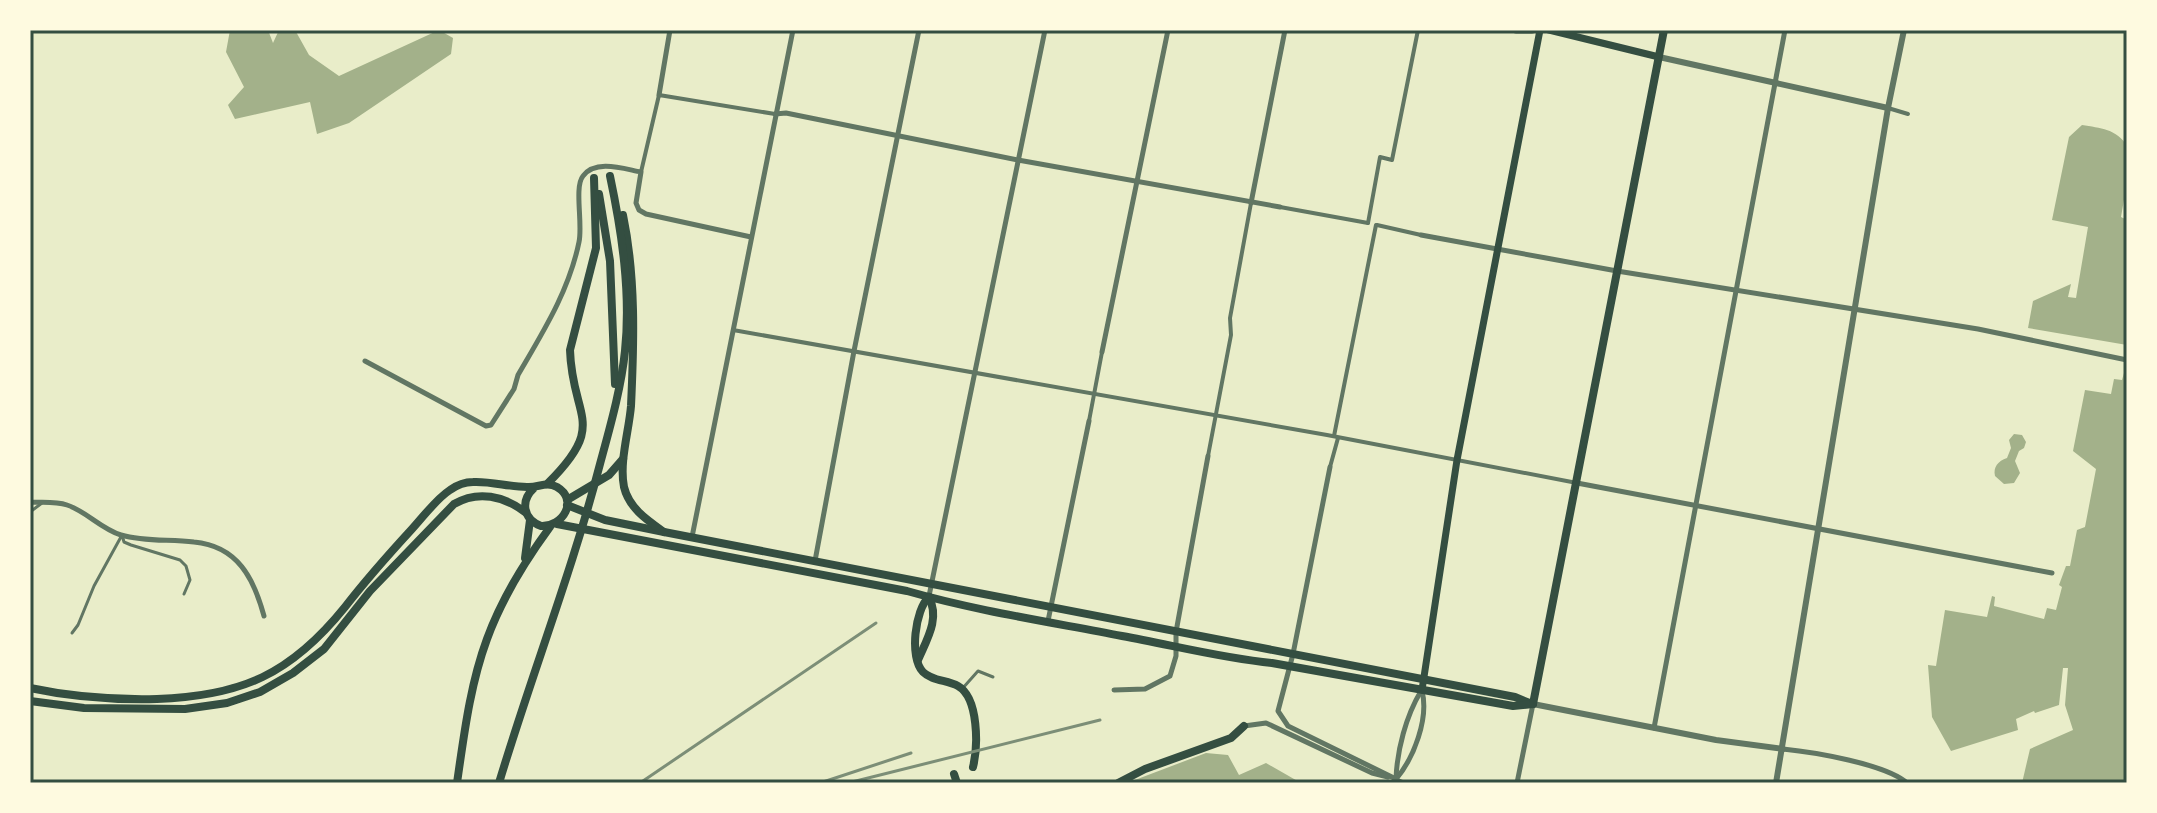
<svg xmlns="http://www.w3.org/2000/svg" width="2157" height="813" font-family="Mulish,sans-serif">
<rect width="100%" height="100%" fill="#e9edc9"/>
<g fill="#a3b18a">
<path d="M 230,30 L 268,30 L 273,43 L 279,30 L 295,30 L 309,55 L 339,76 L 439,30 L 453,38 L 451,54 L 349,123 L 317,134 L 310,102 L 235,119 L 228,105 L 244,87 L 226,52 Z"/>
<path d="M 2082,125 C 2100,128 2117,129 2127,146 L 2127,182 L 2121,217 L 2127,220 L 2127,345 L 2028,328 L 2033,301 L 2071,284 L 2068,297 L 2076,298 L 2088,227 L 2052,220 L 2069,137 Z"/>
<path d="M 2124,373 L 2127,373 L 2127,783 L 2022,783 L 2030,749 L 2073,730 L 2065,705 L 2068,668 L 2063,668 L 2059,705 L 2035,713 L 2034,711 L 2016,719 L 2018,730 L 1951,751 L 1932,717 L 1928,665 L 1936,666 L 1945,610 L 1987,617 L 1992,596 L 1995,597 L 1994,606 L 2044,619 L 2047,608 L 2056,610 L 2062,587 L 2059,585 L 2066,566 L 2070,566 L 2077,530 L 2085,527 L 2096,469 L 2073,451 L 2085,390 L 2111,394 L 2114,379 L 2122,380 Z"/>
<path d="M 2014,434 L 2022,435 L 2026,442 L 2024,448 L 2019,451 L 2015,461 L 2020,473 L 2014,483 L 2004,484 L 1995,476 C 1993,467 1998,461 2007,458 L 2011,448 L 2009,440 Z"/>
<path d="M 1206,753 L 1228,755 L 1239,775 L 1266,763 L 1301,783 L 1127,783 Z"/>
</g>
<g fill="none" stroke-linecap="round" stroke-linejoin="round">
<g stroke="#617663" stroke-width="3">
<path d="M 30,512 L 42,503"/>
<path d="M 72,633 L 78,625 L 94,586 L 122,535 L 124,542 L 131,545 L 180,560 L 186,566 L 190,580 L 184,594"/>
<path d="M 962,689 L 978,671 L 993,677"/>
<path d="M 1396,779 L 1406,783"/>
</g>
<g stroke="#617663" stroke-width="4">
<path d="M 1888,108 L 1908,114"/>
<path d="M 641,172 L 659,95 L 775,114"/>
<path d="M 1280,207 L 1368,223"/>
<path d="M 1368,223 L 1380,157 L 1392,160 L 1418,30"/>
<path d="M 1377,225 L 1421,235"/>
<path d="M 733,330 L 1327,435 L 1577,483"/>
<path d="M 1089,421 L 1102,352"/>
<path d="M 1334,436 L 1376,225"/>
<path d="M 1208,456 L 1231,335 L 1230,318 L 1251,203"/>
<path d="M 1330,467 L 1338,438"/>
</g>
<g stroke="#617663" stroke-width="5">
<path d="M 659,95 L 670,30"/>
<path d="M 775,114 L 786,113 L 1018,160 L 1280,207"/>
<path d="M 1251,203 L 1285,30"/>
<path d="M 1421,235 L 1617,271 L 1978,329 L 2127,360"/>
<path d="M 1102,352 L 1168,30"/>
<path d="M 365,361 L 486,426 L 491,425 L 514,389 L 518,375 C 543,332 569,291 579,242 C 583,224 574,187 583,176 C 596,159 624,169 641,172 L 636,203 L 639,210 L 646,214 L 751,237"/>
<path d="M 1330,467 L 1293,654 L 1278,711 L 1288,726 L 1396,779"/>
<path d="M 1577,483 L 2052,573"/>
<path d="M 30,502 C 42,503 55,501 67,505 C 86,511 101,529 121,535 C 145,542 169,539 194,542 C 238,546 254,579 264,616"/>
<path d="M 692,537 L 793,30"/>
<path d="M 815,561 L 854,351 L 919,30"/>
<path d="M 929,596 L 1045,30"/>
<path d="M 1048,621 L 1089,421"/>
<path d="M 1114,690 L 1145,689 L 1170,676 L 1176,656 L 1176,632 L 1208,456"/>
<path d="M 1244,726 L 1266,723 L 1372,773 L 1388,777"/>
<path d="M 1654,728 L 1785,30"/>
<path d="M 1783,749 C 1813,752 1886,764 1907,783"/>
<path d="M 1396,779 C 1414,758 1429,718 1422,691"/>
<path d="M 1396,779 C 1397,750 1406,716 1421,691"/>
<path d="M 1517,783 L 1533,704"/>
</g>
<g stroke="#617663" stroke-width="6">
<path d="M 1659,57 L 1888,108"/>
<path d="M 1533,704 L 1716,740 L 1783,749"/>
<path d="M 1776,783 L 1888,108 L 1904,30"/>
</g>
<g stroke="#344e41" stroke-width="7">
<path d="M 1516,30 L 1532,30"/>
<path d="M 1549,30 L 1659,57"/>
<path d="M 1422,690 L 1457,460 L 1540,30"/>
</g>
<g stroke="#344e41" stroke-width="8">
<path d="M 567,505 L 605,520 L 664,532 L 1515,697 L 1532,704"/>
<path d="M 557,524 L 907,591 C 977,611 1050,622 1122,636 C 1172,645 1221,658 1272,663 L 1513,706 L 1533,704"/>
<path d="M 929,597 C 915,609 909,658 923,672 C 932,681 947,680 958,686 C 979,698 978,747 973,767"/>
<path d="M 918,660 C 927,639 940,619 929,597"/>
<path d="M 1533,704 L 1664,30"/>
</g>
<g stroke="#344e41" stroke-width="8">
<path d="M 599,194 L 610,261 L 615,384"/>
<path d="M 623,215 C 636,278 634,342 631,406 C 629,431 619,462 624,487 C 629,508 647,520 664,532"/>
<path d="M 547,484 C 609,423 572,419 570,350 L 596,248 L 594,178"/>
<path d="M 567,500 L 609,475 L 623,459"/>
<path d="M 525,558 L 530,520"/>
<path d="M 30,688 C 72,697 114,700 157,699 C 242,696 291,674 345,607 C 366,580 389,554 412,529 C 424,516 436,499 450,490 C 457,485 465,482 473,482 C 491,481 509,487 527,487 C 538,488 546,481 557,487 C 579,500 563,527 541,526 C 523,519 520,501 534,488"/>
<path d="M 30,701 L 84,708 L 185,709 L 227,703 L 260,692 L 293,673 L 324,649 L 370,591 L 454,504 C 478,490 504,496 525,512"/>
<path d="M 954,774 L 957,783"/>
<path d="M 457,783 C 464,735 470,685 487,639 C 502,598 525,561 550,527"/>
<path d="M 499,783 C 531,676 572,572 600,464 C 610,427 621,389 625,351 C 631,293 622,233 610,176"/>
<path d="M 1118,783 L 1145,769 L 1231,738 L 1244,726"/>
</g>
<g stroke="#7c8e77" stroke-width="3">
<path d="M 640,783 L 876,623"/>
<path d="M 820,783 L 911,753"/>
<path d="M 848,783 L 1100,720"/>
</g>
</g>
<rect width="2157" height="813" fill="none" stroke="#fefae0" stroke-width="64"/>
<rect x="32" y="32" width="2093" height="749" fill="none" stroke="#344e41" stroke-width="3"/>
</svg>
